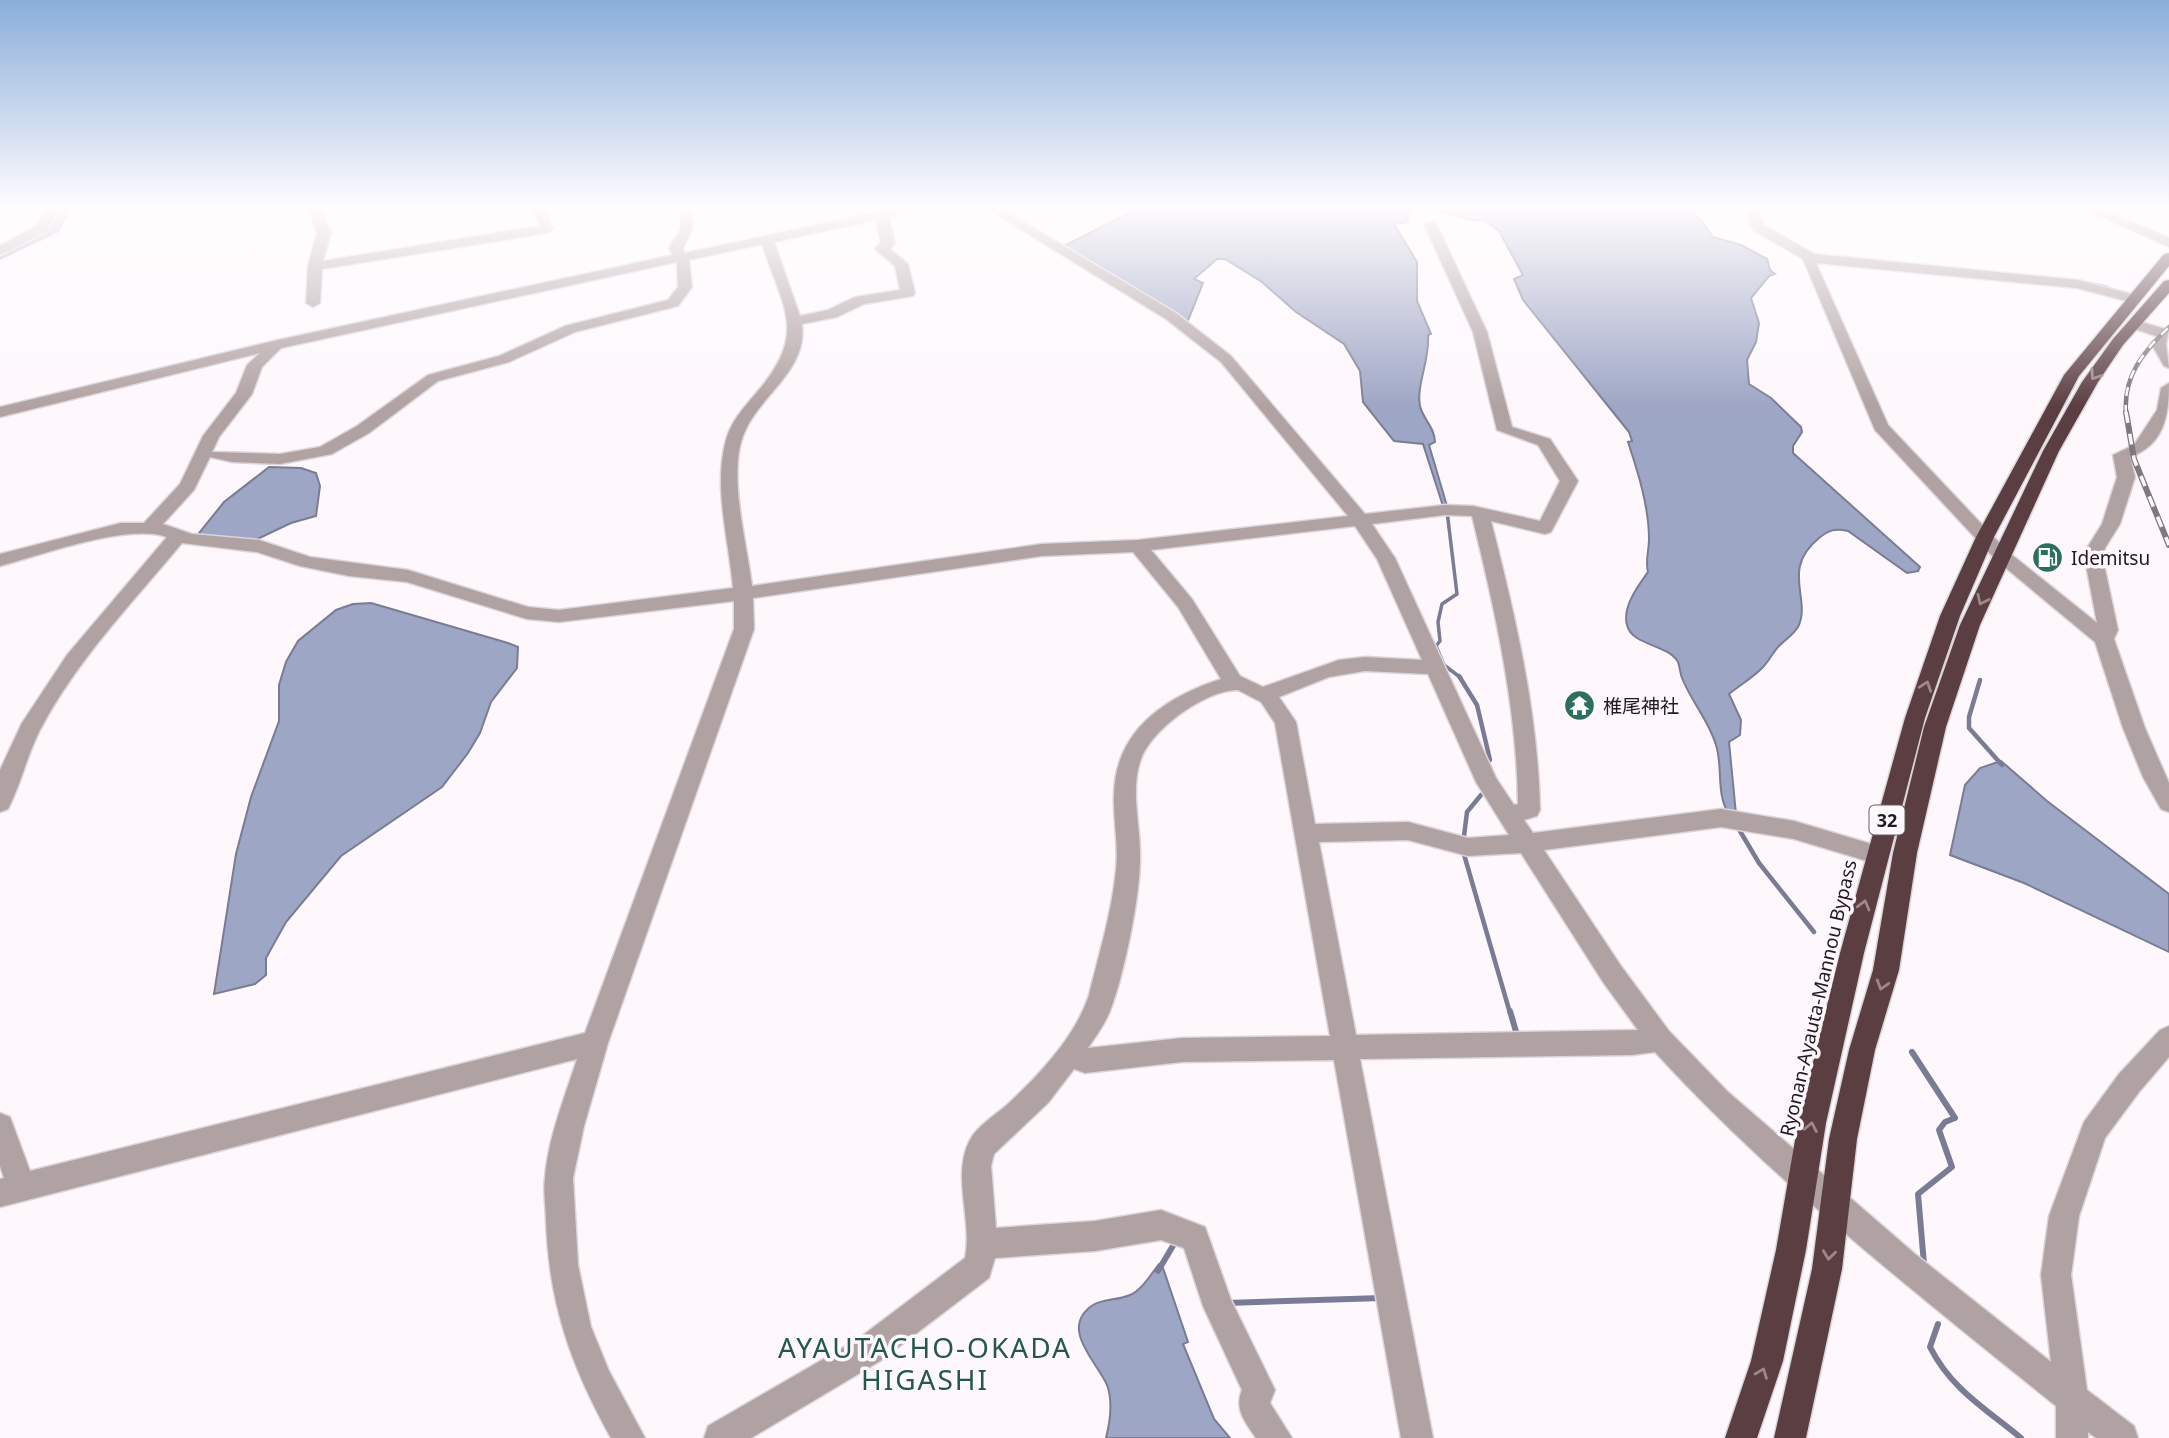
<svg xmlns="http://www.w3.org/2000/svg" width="2169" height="1438" font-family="'Noto Sans','Noto Sans JP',sans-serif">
<rect width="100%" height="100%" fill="#fef8fc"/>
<path fill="#fbecf6" d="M 998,206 L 1089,206 L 1080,208 L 1042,233 Z"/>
<g fill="#9ea6c5" stroke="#797c94" stroke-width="2">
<path d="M 1142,206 L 1685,206 L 1702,221 L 1713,237 L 1741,245 L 1767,259 L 1770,270 L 1775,274 L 1769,276 L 1751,298 L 1759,323 L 1756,342 L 1747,360 L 1749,384 L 1771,398 L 1801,427 L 1802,432 L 1793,446 L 1793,453 L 1920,567 L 1918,571 L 1907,573 L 1848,531 C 1835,528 1829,530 1819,538 C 1780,570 1812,599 1798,627 C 1793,635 1785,640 1779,646 C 1773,652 1769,661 1763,667 C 1754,677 1740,685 1729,694 L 1741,720 L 1740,735 L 1729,742 L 1736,814 L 1728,813 C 1716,792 1723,767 1716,745 C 1709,721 1691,701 1682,678 C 1680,673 1680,667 1678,662 C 1668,644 1632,646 1627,625 C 1622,607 1638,586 1648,572 C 1645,561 1649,551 1649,539 C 1649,507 1638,472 1628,442 L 1632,441 L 1629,432 L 1523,300 L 1514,279 L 1523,275 L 1499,231 L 1484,220 C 1460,224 1438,200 1409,211 L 1407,222 L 1394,224 L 1417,262 L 1417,301 L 1431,334 L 1428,335 C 1430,360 1416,385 1420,406 C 1423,419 1435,428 1435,442 L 1429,445 L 1447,506 L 1443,506 L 1423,444 L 1394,441 L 1363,402 L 1360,371 L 1344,344 L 1296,312 L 1262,282 L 1225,259 L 1217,259 L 1194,279 L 1203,283 L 1187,323 L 1064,246 Z"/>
<path d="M 269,467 L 301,468 L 316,473 L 320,486 L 316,516 L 291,523 L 253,541 L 195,538 L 224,502 Z"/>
<path d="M 371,603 L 508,643 L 518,647 L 517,668 L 491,702 L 480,733 L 468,753 L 442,787 L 341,856 L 286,922 L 266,958 L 266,975 L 255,984 L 214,994 L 236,854 L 251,797 L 279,721 L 279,685 L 286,662 L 298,641 L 336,610 L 353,604 Z"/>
<path d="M 2001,761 L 2047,801 L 2169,894 L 2169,952 L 2024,883 L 1950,855 L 1965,785 L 1980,768 Z"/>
<path d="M 1159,1264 L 1163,1268 L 1188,1342 L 1183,1344 L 1214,1419 L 1230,1438 L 1106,1438 C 1110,1422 1113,1401 1107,1385 C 1098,1363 1058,1328 1093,1305 C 1103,1299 1119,1300 1130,1295 C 1142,1290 1151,1274 1159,1264 Z"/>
</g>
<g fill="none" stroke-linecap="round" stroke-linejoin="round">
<path stroke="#797c94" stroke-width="2.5" d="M 2081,281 L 2108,287"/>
<path stroke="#797c94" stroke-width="3.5" d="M 1447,511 L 1457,594 L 1442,604 L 1438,622 L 1440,641 L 1436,646 L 1444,665 L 1461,678"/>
<g stroke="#797c94" stroke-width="4.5">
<path d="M 1459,676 L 1477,705 L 1490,760"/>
<path d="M 1980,680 L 1969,717 L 1969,728 L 2002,765"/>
<path d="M 1737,826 L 1759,863 L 1814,932"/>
<path d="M 1464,836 L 1467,812 L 1481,795"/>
<path d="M 1463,851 L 1510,1013"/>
</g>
<g stroke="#797c94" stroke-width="6">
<path d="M 1510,1011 L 1517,1035"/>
<path d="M 1912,1052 L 1955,1118 L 1945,1122 L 1939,1130 L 1952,1167 L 1918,1194 L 1924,1264"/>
<path d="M 1158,1271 L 1177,1239"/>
<path d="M 1227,1303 L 1382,1298"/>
<path d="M 1938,1324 L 1930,1347 C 1951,1389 1986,1409 2021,1438"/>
</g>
<path fill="#9ea6c5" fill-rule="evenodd" d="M 57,206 L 73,206 L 59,232 L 0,260 L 0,249 L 47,226 Z"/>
<defs>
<g id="minor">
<path d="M 49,206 L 61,206 L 46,232 L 0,255 L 0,246 L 36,226 Z"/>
<path d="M 308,206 L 320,206 L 331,233 L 323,261 L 539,226 L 532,206 L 544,206 L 553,229 L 547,233 L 322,269 L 320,303 L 313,307 L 306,303 L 308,266 L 317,233 Z"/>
<path d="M 686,206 L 698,206 L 693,214 L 692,230 L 683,248 L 685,253 L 906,206 L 928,206 L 889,217 L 895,243 L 890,249 L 908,264 L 915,293 L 913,296 L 864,304 L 837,317 L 802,324 C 808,372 758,395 743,436 C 728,477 747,543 752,586 L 1042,544 L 1138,540 L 1348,516 L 1221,362 L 1166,319 L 983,206 L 997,206 L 1176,313 L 1231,356 L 1365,514 L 1445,505 L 1473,506 L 1540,521 L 1560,481 L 1538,445 L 1497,430 L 1473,332 L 1424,224 L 1435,221 L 1487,332 L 1512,427 L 1550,439 L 1578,481 L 1551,532 L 1545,534 L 1491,521 C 1515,615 1538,712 1540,810 L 1537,816 L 1524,820 L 1533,833 L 1721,809 L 1794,821 L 1885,848 L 1889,855 L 1885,862 L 1877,864 L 1794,839 L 1721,827 L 1544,850 L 1621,966 L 1669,1031 L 1728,1092 L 1915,1254 L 2051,1362 L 2041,1275 L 2049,1216 L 2084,1122 L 2119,1074 L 2160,1030 L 2169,1026 L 2169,1057 L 2139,1092 L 2105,1138 L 2079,1216 L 2071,1275 L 2087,1390 L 2134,1426 L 2138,1438 L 2096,1438 L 2088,1432 L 2088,1438 L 2056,1438 L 2056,1406 C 1917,1294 1775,1183 1655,1052 L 1632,1055 L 1360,1059 L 1433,1438 L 1401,1438 L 1334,1060 L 1182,1062 L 1085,1073 L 1074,1069 L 1048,1103 L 994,1154 L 991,1166 L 996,1228 L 1095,1221 L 1161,1210 L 1205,1227 L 1231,1300 L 1275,1390 L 1270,1403 L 1292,1438 L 1256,1438 C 1245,1422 1234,1409 1242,1390 L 1203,1306 L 1184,1248 L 1161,1240 L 1095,1251 L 995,1258 L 989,1278 L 880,1361 L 751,1438 L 704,1438 L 708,1426 L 858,1339 L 965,1258 C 973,1221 951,1175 970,1140 C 977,1126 997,1114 1009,1103 C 1040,1074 1076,1036 1089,995 C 1099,954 1112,912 1116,870 C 1119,845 1113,820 1114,795 C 1115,730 1166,697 1221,679 L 1178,607 L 1133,552 L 1042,556 L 753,598 L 754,629 L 608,1043 L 584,1126 L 573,1178 L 578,1265 L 591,1327 L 609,1371 L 645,1438 L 611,1438 C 571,1366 549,1304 546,1221 C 546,1207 543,1192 545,1178 C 548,1138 565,1097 577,1059 L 0,1207 L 0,1179 L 4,1178 L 0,1166 L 0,1113 L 10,1117 L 30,1171 L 585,1033 L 734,629 L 734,601 L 559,622 L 527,619 L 407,582 L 349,576 L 300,566 L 257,552 L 182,543 C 133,602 76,661 40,730 C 27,755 21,784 8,809 L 0,812 L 0,770 L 22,723 L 67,655 L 167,537 C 127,523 42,555 0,566 L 0,554 L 121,523 L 144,523 L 180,484 L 203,436 L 236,393 L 247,365 L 260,353 L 0,417 L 0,407 L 278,340 L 673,255 L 669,248 L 680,230 L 681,214 ZM 876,220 L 881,242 L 875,249 L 895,266 L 900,290 L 855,297 L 828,310 L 800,316 L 774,242 ZM 762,244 C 783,309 808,332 758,391 C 746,405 731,421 726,440 C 713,487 729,540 733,588 L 559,610 L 528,607 L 408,570 L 310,557 L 259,540 L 192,534 L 163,524 L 194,490 L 210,457 L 232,462 L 280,464 L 332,454 L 369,433 L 438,381 L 509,362 L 575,332 L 678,306 L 692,287 L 689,260 ZM 677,262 L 678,287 L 668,300 L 565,326 L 499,356 L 428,375 L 357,426 L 320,447 L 280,454 L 212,452 L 219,437 L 252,394 L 262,367 L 281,348 ZM 1445,515 L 1472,516 C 1495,610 1517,707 1518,804 L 1514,805 L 1496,778 L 1395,558 L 1372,524 ZM 1355,526 L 1377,559 L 1422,660 L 1365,657 L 1339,660 L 1263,687 L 1240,676 L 1192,599 L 1151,550 ZM 1365,671 L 1428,674 L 1476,782 L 1509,835 L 1468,838 L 1408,822 L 1315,824 L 1296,722 L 1279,697 L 1329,677 ZM 1238,690 L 1261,702 L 1275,723 L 1330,1036 L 1182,1038 L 1088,1048 C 1096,1036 1105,1024 1110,1011 C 1124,975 1141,893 1140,854 C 1140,822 1130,790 1141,759 C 1152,729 1205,690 1238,690 ZM 1408,840 L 1468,856 L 1521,853 L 1603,982 L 1638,1030 L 1356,1035 L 1319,842 Z"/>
<path d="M 1744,206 L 1756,206 L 1764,225 L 1814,254 L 2078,280 L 2139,296 L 2141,299 L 2134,303 L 2077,288 L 1816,263 L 1888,425 L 2007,551 L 2097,623 L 2085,560 L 2087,548 L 2102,524 L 2117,477 L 2113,455 L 2134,445 L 2157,410 L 2161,388 L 2169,383 C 2169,416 2164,445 2130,457 L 2135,477 L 2120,524 L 2105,548 L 2103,560 L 2118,630 L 2114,639 L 2145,728 L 2169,783 L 2169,812 L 2161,809 L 2143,777 L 2123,728 L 2095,642 L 1995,559 L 1875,430 L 1803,259 L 1753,230 Z"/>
<path d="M 2078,206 L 2094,206 L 2169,238 L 2169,247 Z"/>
<path d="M 2134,320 L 2169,330 L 2166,344 L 2169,368 L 2164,366 L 2151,343 L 2159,337 L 2129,327 L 2129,321 Z"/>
</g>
<g id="highway">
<path d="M 2169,253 L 2169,266 L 2079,376 L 1994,537 L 1960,616 L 1925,718 L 1864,953 L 1826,1123 L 1806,1250 L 1783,1361 L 1757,1438 L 1725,1438 L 1751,1361 L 1776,1250 L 1798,1123 L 1840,953 L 1905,718 L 1940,616 L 1976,537 L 2064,375 L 2164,254 Z"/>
<path d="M 2169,280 L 2169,293 L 2123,345 L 2098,382 L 2059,451 L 1980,625 L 1946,727 L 1917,853 L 1899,970 L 1875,1050 L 1857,1139 L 1842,1269 L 1806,1438 L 1774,1438 L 1812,1269 L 1829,1139 L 1849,1050 L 1873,970 L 1893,853 L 1924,727 L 1960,625 L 2043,451 L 2082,382 L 2113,339 L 2164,281 Z"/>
</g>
</defs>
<use href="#minor" stroke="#dbd4d9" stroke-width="3"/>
<use href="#highway" stroke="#dbd4d9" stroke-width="3"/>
<use href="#minor" fill="#b0a1a2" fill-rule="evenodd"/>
<use href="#highway" fill="#5b3e42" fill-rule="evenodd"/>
<defs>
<path id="rail-far1" d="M 2126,414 C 2123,376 2143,352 2169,327"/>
<path id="rail" d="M 2126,412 L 2134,459 L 2169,545"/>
</defs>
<use href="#rail-far1" stroke="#80787e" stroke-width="4.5"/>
<use href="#rail" stroke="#80787e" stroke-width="6"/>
<use href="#rail-far1" stroke="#fef8fc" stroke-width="2.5" stroke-dasharray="9" stroke-linecap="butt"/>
<use href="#rail" stroke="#fef8fc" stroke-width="3.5" stroke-dasharray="11" stroke-linecap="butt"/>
</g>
<defs><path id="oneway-chevron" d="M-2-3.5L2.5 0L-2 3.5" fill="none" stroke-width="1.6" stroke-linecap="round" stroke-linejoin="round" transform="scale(1.75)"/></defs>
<g stroke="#9c888c">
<use href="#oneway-chevron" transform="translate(2095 375) rotate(124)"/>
<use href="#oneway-chevron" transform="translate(1982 600) rotate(115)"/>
<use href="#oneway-chevron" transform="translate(1926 686) rotate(-71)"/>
<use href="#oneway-chevron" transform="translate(1864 905) rotate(-75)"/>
<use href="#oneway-chevron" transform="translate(1882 985) rotate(107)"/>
<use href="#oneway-chevron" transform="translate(1811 1127) rotate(-79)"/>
<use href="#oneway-chevron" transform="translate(1829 1255) rotate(97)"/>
<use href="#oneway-chevron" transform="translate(1762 1373) rotate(-69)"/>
</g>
<linearGradient id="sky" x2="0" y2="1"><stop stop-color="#8aaeda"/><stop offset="0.51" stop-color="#fffcfe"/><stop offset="1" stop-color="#fffcfe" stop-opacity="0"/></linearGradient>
<rect width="2169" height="407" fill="url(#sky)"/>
<defs>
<symbol id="fuel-disc" viewBox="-11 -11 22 22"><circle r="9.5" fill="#2c6f60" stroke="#fef8fc"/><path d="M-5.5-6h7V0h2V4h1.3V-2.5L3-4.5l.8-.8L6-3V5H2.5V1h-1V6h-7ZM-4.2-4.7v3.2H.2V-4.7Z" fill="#fff"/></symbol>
<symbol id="temple-disc" viewBox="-11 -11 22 22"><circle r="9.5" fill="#2c6f60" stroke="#fef8fc"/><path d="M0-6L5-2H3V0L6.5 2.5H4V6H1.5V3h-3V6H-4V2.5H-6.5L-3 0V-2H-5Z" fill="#fff"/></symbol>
</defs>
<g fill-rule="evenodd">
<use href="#fuel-disc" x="2030" y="540" width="35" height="35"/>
<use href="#temple-disc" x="1562" y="688" width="35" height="35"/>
</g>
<g text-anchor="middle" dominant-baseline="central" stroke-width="7" stroke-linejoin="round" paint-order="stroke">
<rect fill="#fef8fc" stroke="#655c62" stroke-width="2" x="1869.5" y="805.5" width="35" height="29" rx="5"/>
<g font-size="18" font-weight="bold" fill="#231920">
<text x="1887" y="820">32</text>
</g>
<g font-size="19" fill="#231920" stroke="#fef8fc" text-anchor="start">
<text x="2071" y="558">Idemitsu</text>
<text x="1603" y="706">椎尾神社</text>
</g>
<g font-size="19" fill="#231920" stroke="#fef8fc">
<text transform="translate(1818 998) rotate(-77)">Ryonan-Ayauta-Mannou Bypass</text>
</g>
<g font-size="28" letter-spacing="2" fill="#23584c" stroke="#fef8fc">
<text x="925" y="1347">AYAUTACHO-OKADA<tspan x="925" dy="32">HIGASHI</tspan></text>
</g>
</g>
</svg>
